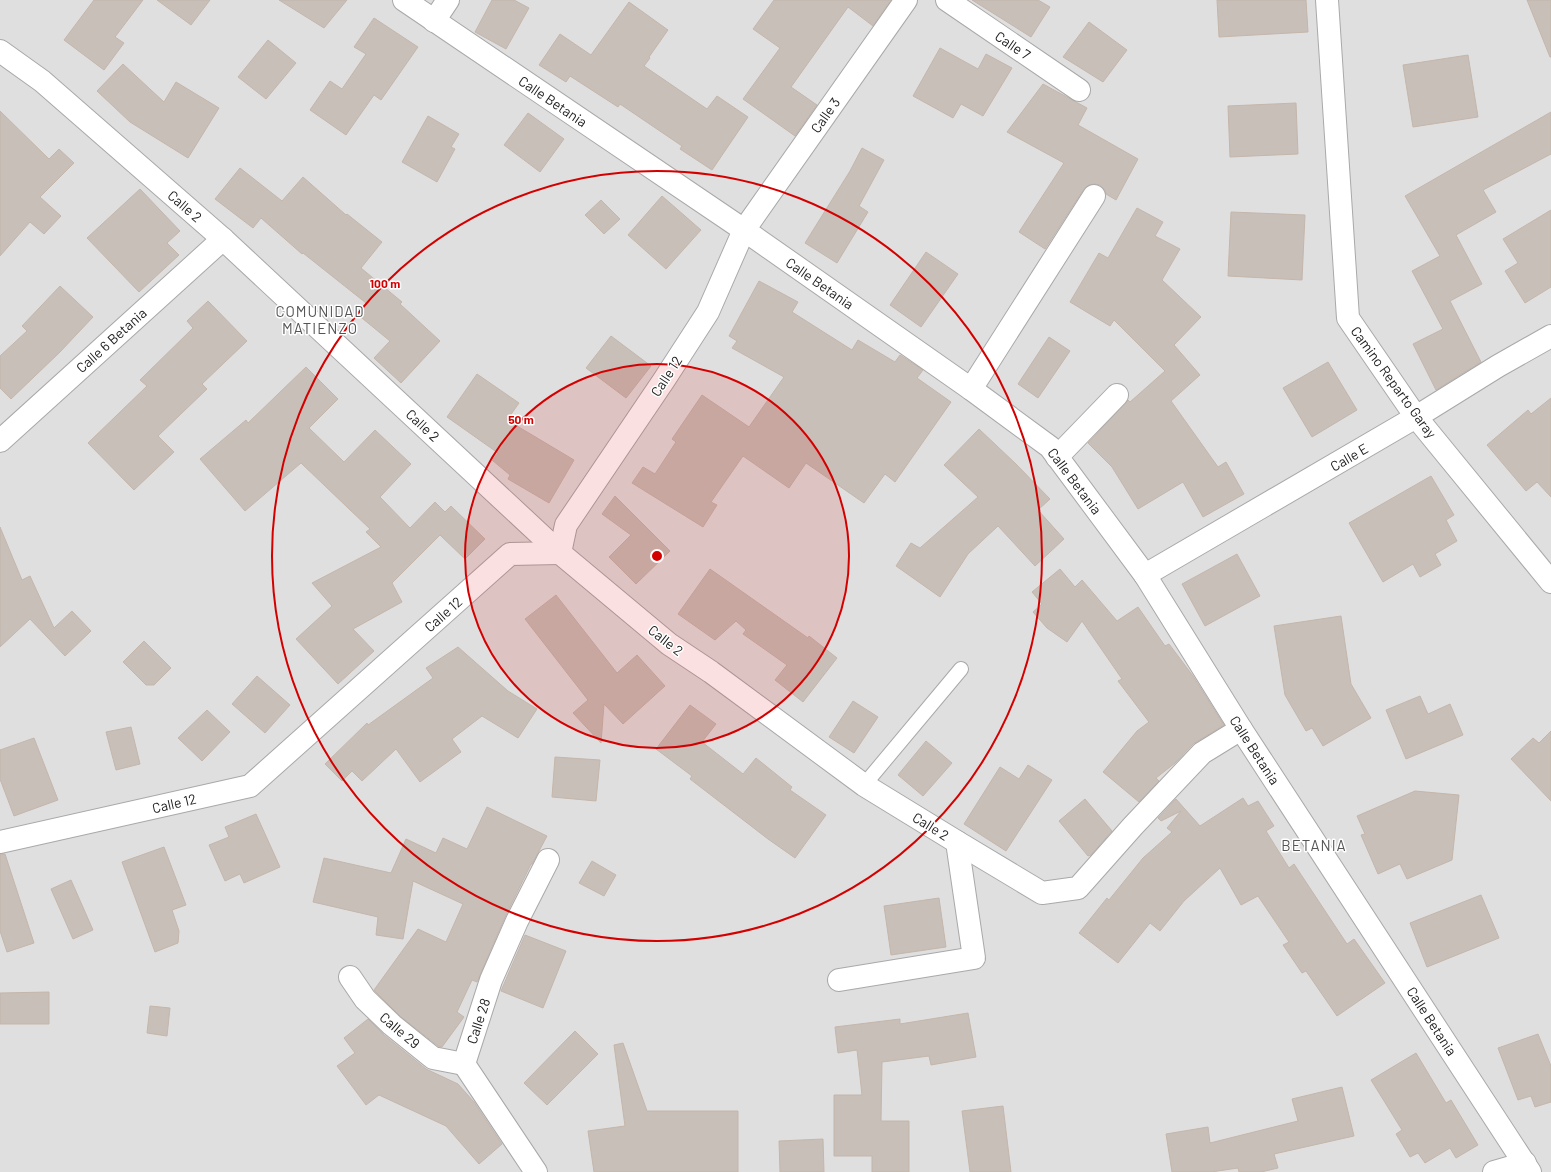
<svg xmlns="http://www.w3.org/2000/svg" width="1551" height="1172" font-family="Barlow,sans-serif">
<rect width="100%" height="100%" fill="#f2efe9"/>
<rect fill="#e0dfdf" x="0" y="0" width="1551" height="1172"/>
<g fill="#c7bfb8" stroke="#c4b6ab">
<path d="M 94,0 L 143,0 L 115,37 L 124,43 L 104,70 L 64,40 Z"/>
<path d="M 157,0 L 210,0 L 191,25 Z"/>
<path d="M 279,0 L 347,0 L 324,28 Z"/>
<path d="M 492,0 L 514,0 L 529,8 L 506,49 L 475,32 Z"/>
<path d="M 774,0 L 891,0 L 873,26 L 848,7 L 791,87 L 817,105 L 795,136 L 743,99 L 780,48 L 753,29 Z"/>
<path d="M 972,0 L 1038,0 L 1050,7 L 1031,37 Z"/>
<path d="M 1217,0 L 1306,0 L 1308,32 L 1219,37 Z"/>
<path d="M 1527,0 L 1551,0 L 1551,57 L 1550,57 Z"/>
<path d="M 629,2 L 668,30 L 649,57 L 650,58 L 644,66 L 707,109 L 717,96 L 748,117 L 712,170 L 680,149 L 682,146 L 620,104 L 618,107 L 570,76 L 566,82 L 539,65 L 560,34 L 591,55 Z"/>
<path d="M 374,18 L 418,47 L 381,100 L 374,95 L 346,135 L 310,110 L 330,81 L 342,89 L 366,54 L 354,47 Z"/>
<path d="M 1089,22 L 1127,50 L 1103,82 L 1063,57 Z"/>
<path d="M 268,40 L 296,63 L 266,99 L 238,77 Z"/>
<path d="M 940,48 L 978,69 L 986,54 L 1012,68 L 983,116 L 961,104 L 953,118 L 913,96 Z"/>
<path d="M 1468,55 L 1478,117 L 1413,127 L 1403,65 Z"/>
<path d="M 123,64 L 164,102 L 176,82 L 219,108 L 188,158 L 130,122 L 97,91 Z"/>
<path d="M 1043,84 L 1087,108 L 1078,125 L 1138,159 L 1116,200 L 1106,194 L 1105,190 L 1100,185 L 1095,184 L 1089,185 L 1084,189 L 1045,249 L 1019,232 L 1064,163 L 1007,132 Z"/>
<path d="M 1296,103 L 1298,154 L 1230,157 L 1228,106 Z"/>
<path d="M 0,111 L 49,159 L 59,149 L 74,163 L 40,197 L 61,216 L 44,234 L 30,222 L 0,256 Z"/>
<path d="M 1551,112 L 1551,154 L 1483,190 L 1496,212 L 1456,235 L 1482,284 L 1450,301 L 1481,362 L 1436,390 L 1413,344 L 1443,329 L 1412,271 L 1440,256 L 1405,196 Z"/>
<path d="M 528,113 L 564,139 L 540,172 L 504,145 Z"/>
<path d="M 428,116 L 459,134 L 451,147 L 455,149 L 437,182 L 402,162 Z"/>
<path d="M 862,148 L 884,160 L 859,206 L 868,212 L 837,263 L 805,243 L 850,171 Z"/>
<path d="M 240,168 L 282,201 L 303,177 L 346,215 L 347,214 L 382,242 L 361,268 L 402,302 L 400,304 L 440,341 L 401,383 L 374,358 L 390,341 L 357,314 L 366,303 L 303,253 L 302,254 L 261,218 L 253,228 L 215,199 Z"/>
<path d="M 140,189 L 180,231 L 167,243 L 179,255 L 139,292 L 87,238 Z"/>
<path d="M 662,196 L 701,230 L 666,269 L 628,235 Z"/>
<path d="M 601,200 L 620,219 L 604,234 L 585,215 Z"/>
<path d="M 1137,208 L 1163,222 L 1155,236 L 1180,249 L 1162,280 L 1201,317 L 1174,345 L 1200,375 L 1171,401 L 1218,467 L 1226,462 L 1244,494 L 1203,517 L 1183,482 L 1138,509 L 1112,467 L 1088,443 L 1128,400 L 1130,402 L 1165,371 L 1114,320 L 1110,326 L 1070,302 L 1099,253 L 1108,258 Z"/>
<path d="M 1551,210 L 1551,287 L 1525,303 L 1505,271 L 1518,263 L 1503,239 Z"/>
<path d="M 1231,212 L 1305,215 L 1302,280 L 1228,276 Z"/>
<path d="M 926,252 L 958,274 L 921,327 L 890,305 Z"/>
<path d="M 759,281 L 798,302 L 792,312 L 852,350 L 858,340 L 895,362 L 900,355 L 923,370 L 917,378 L 951,402 L 895,482 L 885,474 L 864,503 L 806,463 L 789,488 L 743,456 L 711,502 L 717,505 L 703,527 L 632,483 L 643,467 L 655,474 L 676,442 L 672,439 L 702,395 L 749,427 L 784,377 L 732,348 L 737,341 L 729,336 Z"/>
<path d="M 60,286 L 93,317 L 60,352 L 11,399 L 0,388 L 0,356 L 27,331 L 22,326 Z"/>
<path d="M 208,301 L 247,341 L 202,384 L 207,389 L 158,436 L 174,452 L 134,490 L 88,443 L 147,386 L 140,380 L 193,328 L 187,321 Z"/>
<path d="M 611,336 L 651,366 L 626,398 L 586,368 Z"/>
<path d="M 1049,337 L 1070,351 L 1038,398 L 1018,384 Z"/>
<path d="M 1328,362 L 1357,410 L 1312,437 L 1283,388 Z"/>
<path d="M 306,367 L 338,399 L 309,428 L 344,462 L 375,430 L 411,464 L 380,497 L 410,528 L 435,502 L 445,512 L 451,506 L 485,539 L 465,559 L 440,535 L 392,583 L 402,602 L 353,629 L 374,651 L 338,684 L 296,639 L 332,606 L 312,583 L 381,547 L 366,532 L 370,529 L 301,463 L 245,511 L 200,459 L 246,420 L 248,423 Z"/>
<path d="M 477,374 L 519,403 L 507,420 L 574,460 L 549,503 L 508,479 L 510,475 L 492,460 L 498,453 L 447,417 Z"/>
<path d="M 1551,398 L 1551,497 L 1537,482 L 1526,491 L 1487,445 L 1528,410 L 1531,414 Z"/>
<path d="M 979,429 L 1016,464 L 1050,499 L 1038,510 L 1064,539 L 1035,566 L 998,526 L 968,554 L 940,597 L 896,566 L 911,543 L 920,548 L 978,497 L 944,465 Z"/>
<path d="M 1431,476 L 1454,515 L 1446,520 L 1457,541 L 1435,554 L 1441,565 L 1420,577 L 1413,564 L 1383,582 L 1349,523 Z"/>
<path d="M 615,496 L 670,551 L 636,584 L 609,557 L 631,535 L 602,514 Z"/>
<path d="M 0,527 L 22,580 L 30,576 L 54,628 L 72,611 L 91,631 L 65,656 L 30,619 L 0,647 Z"/>
<path d="M 1237,554 L 1260,596 L 1205,626 L 1182,584 Z"/>
<path d="M 710,569 L 808,638 L 809,636 L 837,658 L 803,702 L 775,680 L 787,665 L 743,634 L 746,630 L 736,621 L 715,640 L 678,614 Z"/>
<path d="M 1060,569 L 1075,587 L 1082,580 L 1117,621 L 1138,607 L 1165,646 L 1169,644 L 1193,676 L 1224,725 L 1193,744 L 1175,763 L 1156,778 L 1159,781 L 1139,802 L 1103,772 L 1137,731 L 1149,722 L 1118,681 L 1122,679 L 1082,621 L 1067,642 L 1047,628 L 1033,612 L 1042,604 L 1032,592 Z"/>
<path d="M 556,595 L 617,673 L 637,655 L 665,686 L 623,724 L 604,704 L 601,743 L 573,713 L 588,700 L 525,619 Z"/>
<path d="M 1341,616 L 1351,684 L 1371,718 L 1323,746 L 1312,728 L 1306,731 L 1285,695 L 1274,626 Z"/>
<path d="M 144,641 L 171,668 L 154,685 L 146,685 L 123,662 Z"/>
<path d="M 458,647 L 508,691 L 537,709 L 518,738 L 482,716 L 452,739 L 461,752 L 420,782 L 396,749 L 362,781 L 352,771 L 342,781 L 325,764 L 367,723 L 368,725 L 433,678 L 426,668 Z"/>
<path d="M 257,676 L 290,705 L 265,733 L 232,704 Z"/>
<path d="M 1420,696 L 1428,714 L 1450,704 L 1463,735 L 1406,759 L 1386,710 Z"/>
<path d="M 853,701 L 878,717 L 854,753 L 829,737 Z"/>
<path d="M 690,705 L 716,724 L 702,742 L 743,774 L 756,758 L 792,787 L 790,790 L 826,815 L 795,858 L 768,839 L 690,779 L 692,776 L 656,749 Z"/>
<path d="M 207,710 L 230,732 L 202,761 L 178,738 Z"/>
<path d="M 131,727 L 140,764 L 116,770 L 106,732 Z"/>
<path d="M 1551,731 L 1551,801 L 1511,759 L 1533,738 L 1539,743 Z"/>
<path d="M 34,738 L 58,800 L 14,816 L 0,779 L 0,750 Z"/>
<path d="M 926,741 L 952,763 L 923,796 L 898,775 Z"/>
<path d="M 555,757 L 600,760 L 596,801 L 552,797 Z"/>
<path d="M 1028,765 L 1052,780 L 1006,851 L 964,824 L 1000,767 L 1019,779 Z"/>
<path d="M 1415,791 L 1459,795 L 1452,860 L 1407,879 L 1400,864 L 1378,874 L 1361,835 L 1365,834 L 1357,816 Z"/>
<path d="M 1243,798 L 1248,806 L 1258,801 L 1274,826 L 1266,831 L 1289,868 L 1294,864 L 1347,944 L 1354,939 L 1385,983 L 1337,1016 L 1306,971 L 1302,973 L 1283,945 L 1289,942 L 1258,896 L 1241,905 L 1220,868 L 1184,901 L 1160,931 L 1150,923 L 1118,963 L 1079,933 L 1107,898 L 1109,900 L 1143,858 L 1172,832 L 1167,828 L 1181,811 L 1161,821 L 1158,818 L 1176,799 L 1200,826 Z"/>
<path d="M 1085,799 L 1112,831 L 1091,855 L 1088,856 L 1059,821 Z"/>
<path d="M 487,807 L 547,836 L 539,851 L 532,864 L 531,864 L 506,915 L 477,982 L 472,980 L 457,1012 L 464,1017 L 442,1047 L 438,1046 L 400,1016 L 374,990 L 418,929 L 446,942 L 463,904 L 413,881 L 403,939 L 376,935 L 378,917 L 313,902 L 324,858 L 391,873 L 406,839 L 436,853 L 443,838 L 467,849 Z"/>
<path d="M 256,814 L 280,867 L 244,883 L 240,874 L 225,881 L 209,845 L 229,837 L 225,827 Z"/>
<path d="M 164,847 L 186,905 L 172,910 L 179,931 L 178,943 L 155,952 L 122,862 Z"/>
<path d="M 0,854 L 5,854 L 34,943 L 7,952 L 0,931 Z"/>
<path d="M 592,861 L 616,875 L 604,896 L 579,883 Z"/>
<path d="M 71,880 L 93,930 L 73,939 L 51,889 Z"/>
<path d="M 1481,895 L 1499,938 L 1427,967 L 1410,923 Z"/>
<path d="M 939,898 L 946,947 L 891,955 L 884,906 Z"/>
<path d="M 525,935 L 566,951 L 543,1008 L 501,991 Z"/>
<path d="M 49,992 L 49,1024 L 0,1024 L 0,993 Z"/>
<path d="M 150,1006 L 170,1008 L 167,1036 L 147,1033 Z"/>
<path d="M 968,1013 L 976,1057 L 931,1065 L 929,1056 L 882,1062 L 881,1121 L 909,1121 L 909,1172 L 872,1172 L 872,1156 L 834,1156 L 834,1095 L 862,1095 L 857,1050 L 838,1053 L 835,1027 L 900,1019 L 900,1024 Z"/>
<path d="M 368,1019 L 384,1035 L 426,1069 L 458,1084 L 474,1102 L 502,1144 L 479,1164 L 446,1126 L 379,1095 L 366,1105 L 337,1066 L 355,1053 L 344,1038 Z"/>
<path d="M 575,1031 L 598,1054 L 547,1105 L 524,1083 Z"/>
<path d="M 1538,1034 L 1551,1066 L 1551,1102 L 1535,1107 L 1531,1096 L 1518,1100 L 1498,1048 Z"/>
<path d="M 623,1043 L 647,1111 L 738,1111 L 738,1172 L 594,1172 L 588,1131 L 625,1126 L 614,1045 Z"/>
<path d="M 1416,1053 L 1446,1103 L 1451,1100 L 1478,1145 L 1456,1158 L 1450,1148 L 1425,1163 L 1418,1153 L 1410,1157 L 1396,1134 L 1402,1130 L 1371,1080 Z"/>
<path d="M 1342,1087 L 1354,1136 L 1274,1154 L 1278,1168 L 1261,1172 L 1239,1172 L 1238,1168 L 1211,1172 L 1172,1172 L 1166,1134 L 1208,1127 L 1210,1143 L 1298,1121 L 1292,1099 Z"/>
<path d="M 1003,1106 L 1011,1172 L 970,1172 L 962,1111 Z"/>
<path d="M 823,1139 L 824,1172 L 780,1172 L 779,1141 Z"/>
</g>
<g fill="none" stroke-linecap="round" stroke-linejoin="round">
<defs>
<path id="lane" d="M 864,785 L 961,669"/>
<g id="street">
<path d="M 404,0 L 744,230 L 971,389 L 1050,447 L 1145,575 L 1241,729 L 1530,1172"/>
<path d="M 947,0 L 1079,90"/>
<path d="M 1327,0 L 1348,318 L 1416,417 L 1551,582"/>
<path d="M 434,21 L 448,0"/>
<path d="M 0,51 L 42,81 L 223,239 L 560,553 L 669,644 L 711,672 L 864,785 L 957,842 L 1042,893 L 1078,888 L 1133,826 L 1202,753 L 1241,729"/>
<path d="M 971,389 L 1094,196"/>
<path d="M 0,441 L 223,239"/>
<path d="M 1057,457 L 1117,395"/>
<path d="M 1145,575 L 1416,417 L 1498,366 L 1551,336"/>
<path d="M 0,842 L 250,786 L 510,554 L 560,553 L 566,525 L 664,380 L 708,312 L 744,230 L 906,0"/>
<path d="M 350,977 L 365,999 L 392,1025 L 433,1058 L 464,1064"/>
<path d="M 839,980 L 974,958 L 957,842"/>
<path d="M 536,1172 L 464,1064 L 491,980 L 517,921 L 548,860"/>
<path d="M 1494,1172 L 1525,1163"/>
</g>
</defs>
<use href="#lane" stroke="#a9a9a9" stroke-width="16"/>
<use href="#street" stroke="#a9a9a9" stroke-width="24"/>
<use href="#lane" stroke="#fff" stroke-width="14"/>
<use href="#street" stroke="#fff" stroke-width="22"/>
</g>
<circle cx="657" cy="556" r="192" fill="#d40000" fill-opacity=".12"/>
<g fill="none" stroke="#d40000" stroke-width="2">
<circle cx="657" cy="556" r="192"/>
<circle cx="657" cy="556" r="385"/>
</g>
<g text-anchor="middle" dominant-baseline="central" stroke-width="3" stroke-linejoin="round" paint-order="stroke">
<g font-size="14" fill="#222" stroke="#fff">
<text transform="translate(1013 45) rotate(34)">Calle 7</text>
<text transform="translate(553 101) rotate(34)">Calle Betania</text>
<text transform="translate(825 115) rotate(-55)">Calle 3</text>
<text transform="translate(185 206) rotate(41)">Calle 2</text>
<text transform="translate(820 283) rotate(35)">Calle Betania</text>
<text transform="translate(111 340) rotate(-42)">Calle 6 Betania</text>
<text transform="translate(666 376) rotate(-57)">Calle 12</text>
<text transform="translate(1394 382) rotate(54)">Camino Reparto Garay</text>
<text transform="translate(423 425) rotate(43)">Calle 2</text>
<text transform="translate(1349 457) rotate(-30)">Calle E</text>
<text transform="translate(1075 481) rotate(53)">Calle Betania</text>
<text transform="translate(443 614) rotate(-42)">Calle 12</text>
<text transform="translate(666 640) rotate(38)">Calle 2</text>
<text transform="translate(1255 750) rotate(57)">Calle Betania</text>
<text transform="translate(174 803) rotate(-13)">Calle 12</text>
<text transform="translate(931 826) rotate(32)">Calle 2</text>
<text transform="translate(478 1021) rotate(-72)">Calle 28</text>
<text transform="translate(1432 1021) rotate(57)">Calle Betania</text>
<text transform="translate(400 1030) rotate(40)">Calle 29</text>
</g>
<g font-size="15" letter-spacing="1" fill="#555" stroke="#fff">
<text x="320" y="311">COMUNIDAD<tspan x="320" dy="17">MATIENZO</tspan></text>
<text x="1314" y="845">BETANIA</text>
</g>
</g>
<circle cx="657" cy="556" r="6" fill="#d40000" stroke="#fff" stroke-width="2"/>
<g font-size="12" text-anchor="middle" font-weight="bold" fill="#d40000" stroke="#fff" stroke-width="3" stroke-linejoin="round" paint-order="stroke">
<text x="385" y="288">100 m</text>
<text x="521" y="424">50 m</text>
</g>
</svg>
